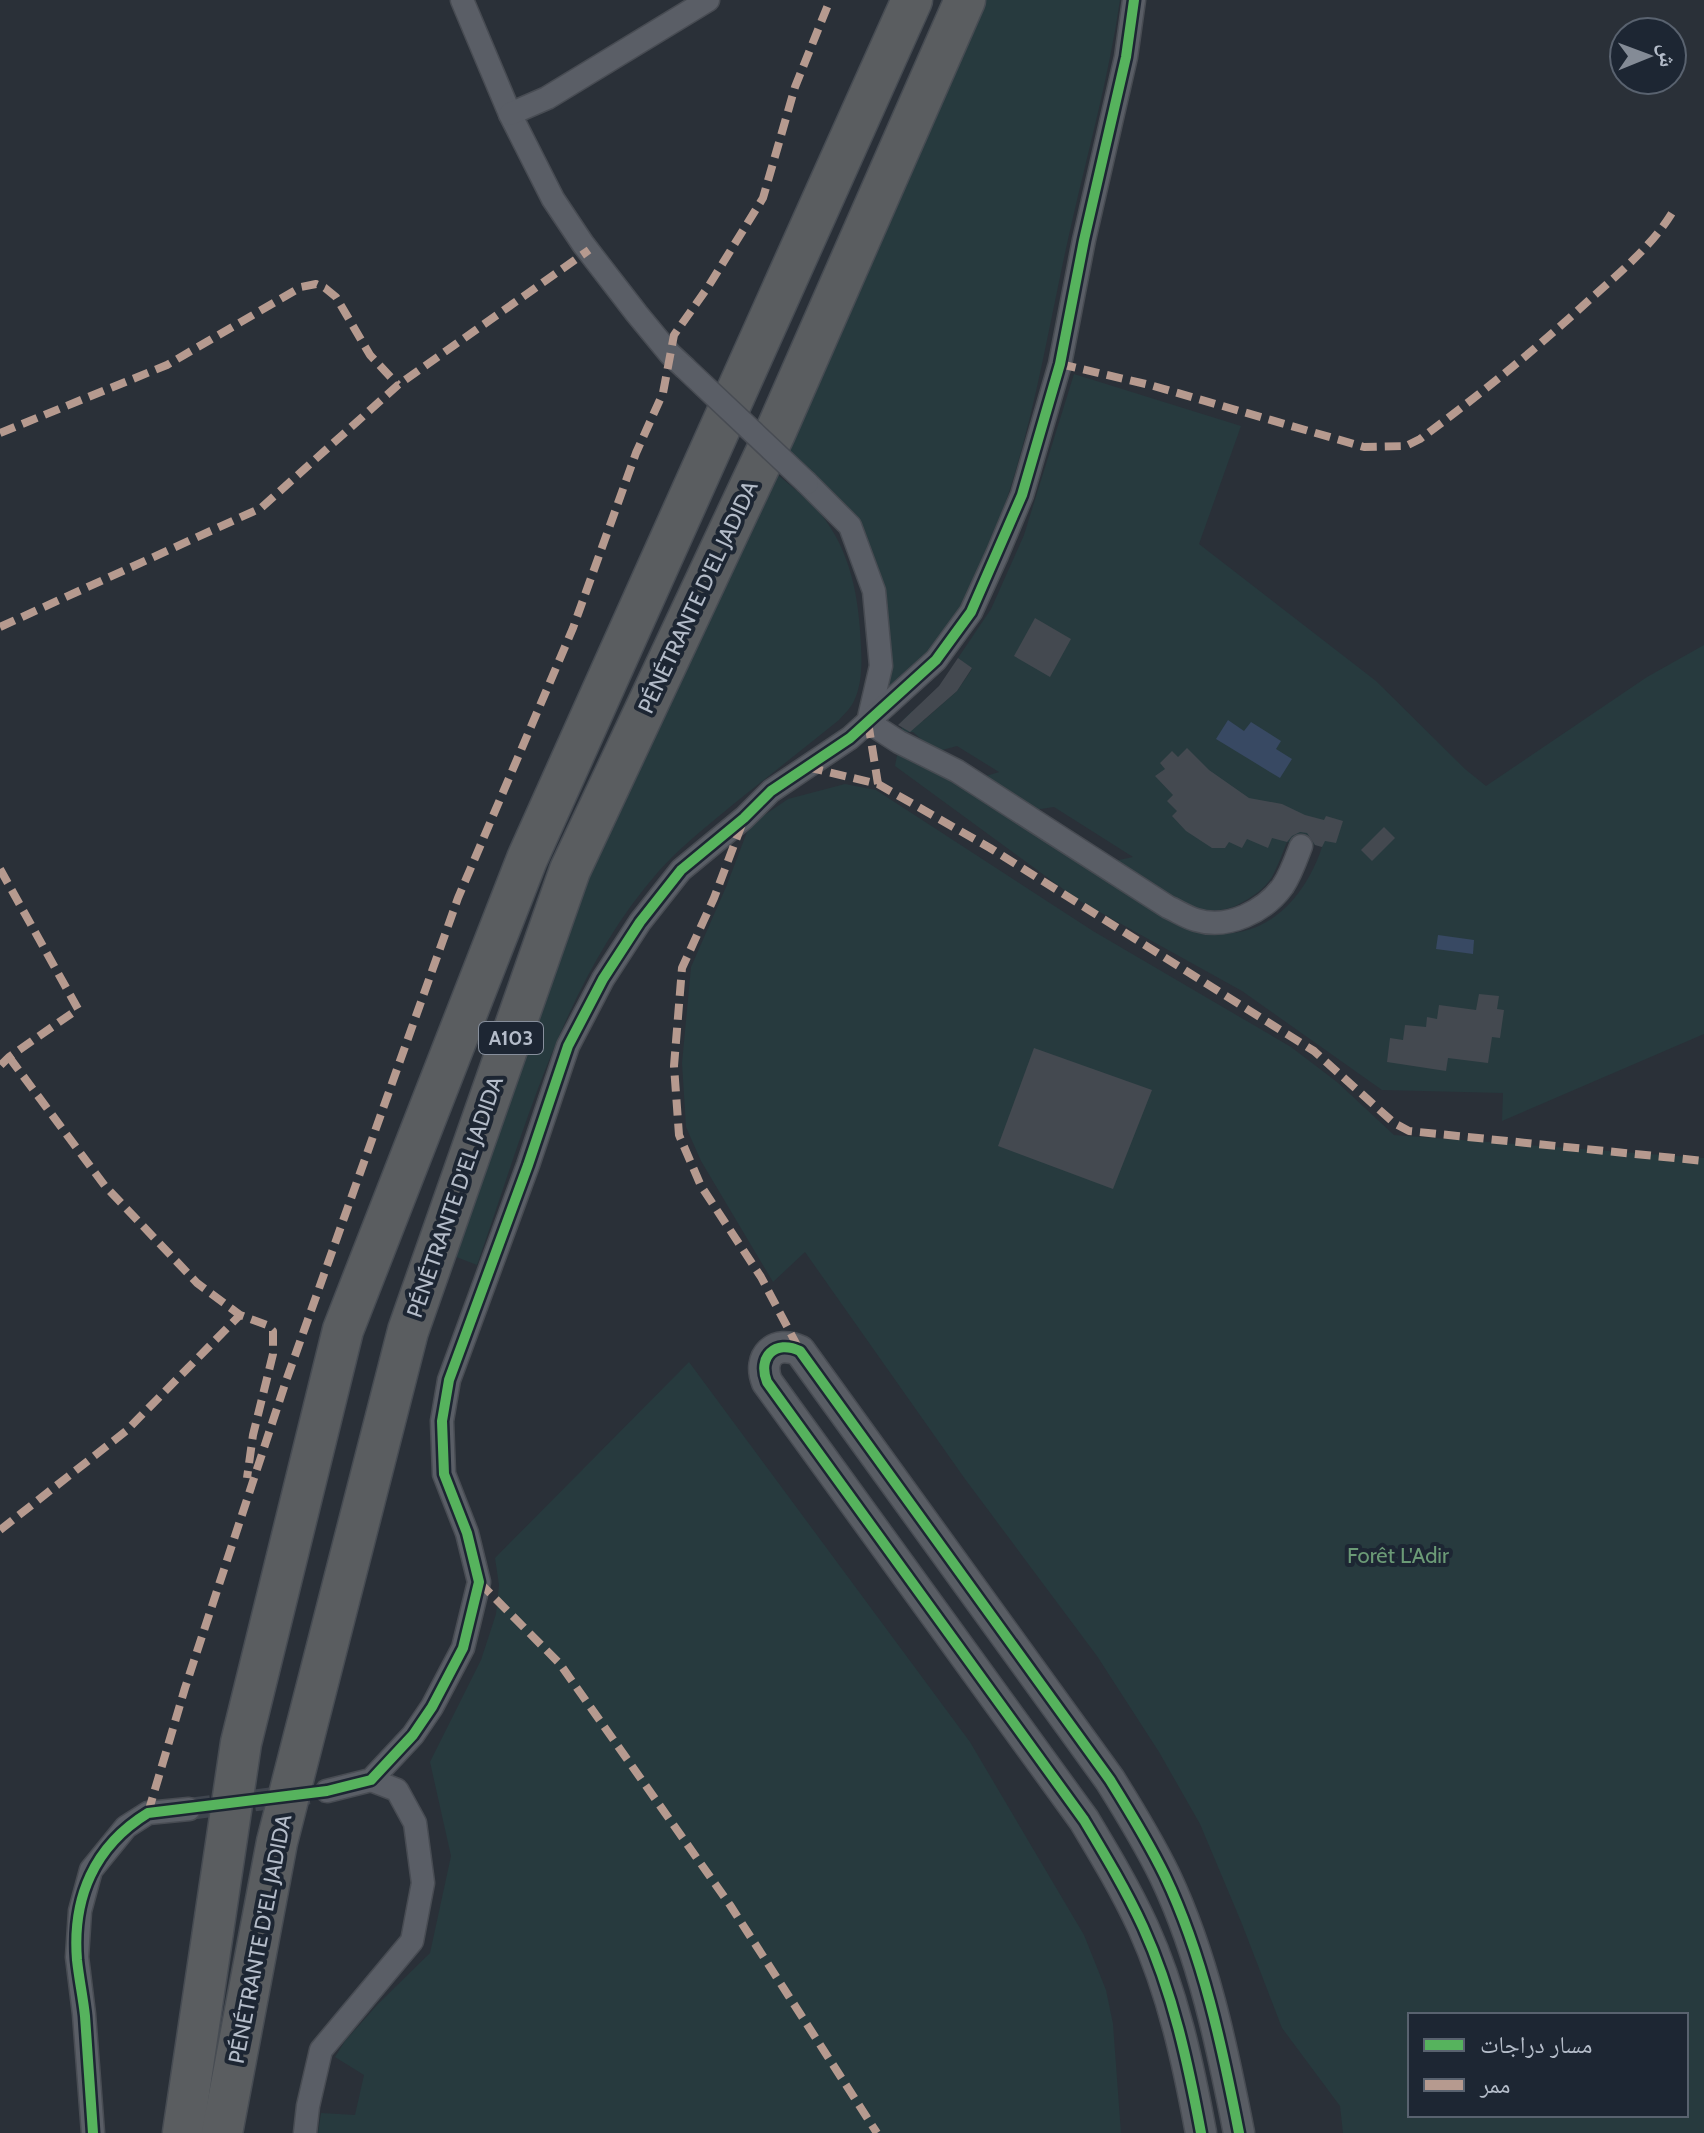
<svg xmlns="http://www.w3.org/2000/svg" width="1704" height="2133" font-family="Cabin,'Noto Naskh Arabic',sans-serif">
<rect width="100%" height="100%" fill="#2a3038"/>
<g fill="#273a3e" fill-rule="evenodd">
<path d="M 977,0 L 1120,0 C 1109,76 1088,151 1071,226 C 1042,353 1026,487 962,603 C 950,624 939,647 922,664 C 913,674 899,682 888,690 L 885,683 L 864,535 L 846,505 L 782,443 Z"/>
<path d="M 1074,374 L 1241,426 L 1199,544 L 1376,681 L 1465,769 L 1486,786 L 1647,677 L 1704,645 L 1704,1034 L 1502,1121 L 1503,1093 L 1382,1090 L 1242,991 L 1078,900 L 895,766 L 898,750 L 941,769 L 1201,931 C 1262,945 1304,901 1322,847 L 1308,843 L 1306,848 L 1287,842 C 1282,854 1278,866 1272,877 C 1265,888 1254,896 1243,902 C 1197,929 1151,886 1114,861 L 1133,857 L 1054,807 L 1034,810 L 983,777 L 999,772 L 957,746 L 935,752 L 913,732 L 901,732 L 903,720 L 912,711 L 923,721 L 957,691 L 972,669 L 958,658 L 991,609 L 1024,535 Z"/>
<path d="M 769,467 C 785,482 806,496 820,513 C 851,551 859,598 861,646 C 862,664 862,684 854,701 C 851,708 844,714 839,720 C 803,749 766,778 730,807 C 706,827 679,848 658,872 C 562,982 525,1130 477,1265 L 446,1253 L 562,925 Z"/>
<path d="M 845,784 L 876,790 L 1093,931 L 1291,1047 L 1337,1082 L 1394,1135 L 1704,1158 L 1704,2133 L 1343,2133 L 1340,2106 L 1282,2028 L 1242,1924 L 1200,1824 L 1159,1752 L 1097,1656 L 965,1479 L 805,1252 L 773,1282 L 701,1161 L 686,1127 L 682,1063 L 691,967 L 726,887 L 747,832 L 760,818 L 788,799 ZM 1410,2015 L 1686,2015 L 1686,2115 L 1410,2115 Z"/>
<path d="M 689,1362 L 970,1742 L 1084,1935 L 1106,1990 L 1113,2024 L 1121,2133 L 318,2133 L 321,2113 L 355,2115 L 364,2075 L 335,2057 L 345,2041 L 378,2004 L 430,1953 L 451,1856 L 430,1762 L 481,1660 L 496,1614 L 499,1585 L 495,1558 Z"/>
</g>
<g fill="#384963">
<path d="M 1228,720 L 1244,731 L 1251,722 L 1281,741 L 1276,749 L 1292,759 L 1280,778 L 1216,739 Z"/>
<path d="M 1438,935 L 1474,940 L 1473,954 L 1436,949 Z"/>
</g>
<g fill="#444950">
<path d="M 1035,618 L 1071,639 L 1050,677 L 1014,656 Z"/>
<path d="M 958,658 L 972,668 L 957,691 L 910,732 L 898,725 L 939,686 Z"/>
<path d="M 1187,748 L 1209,770 L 1249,798 L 1282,804 L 1305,815 L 1324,820 L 1326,816 L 1343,821 L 1336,843 L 1325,841 L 1322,847 L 1315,845 L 1307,833 L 1300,832 L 1292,836 L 1287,842 L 1272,838 L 1268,848 L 1247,839 L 1242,848 L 1229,842 L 1225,848 L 1212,848 L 1186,831 L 1172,816 L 1177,811 L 1167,801 L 1173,795 L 1155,776 L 1165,769 L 1160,763 L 1172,751 L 1178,757 Z"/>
<path d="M 1384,827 L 1395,838 L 1372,861 L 1361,850 Z"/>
<path d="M 1479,994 L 1499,996 L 1497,1009 L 1504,1010 L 1500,1038 L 1492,1037 L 1488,1063 L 1448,1058 L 1446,1071 L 1387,1062 L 1390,1038 L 1403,1040 L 1405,1025 L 1426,1027 L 1427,1017 L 1437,1019 L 1439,1005 L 1476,1010 Z"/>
<path d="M 1034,1048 L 1152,1090 L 1113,1189 L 998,1146 Z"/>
</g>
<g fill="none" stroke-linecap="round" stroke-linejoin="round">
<path stroke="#3f454e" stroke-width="22" stroke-dasharray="22 11" stroke-linecap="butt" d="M 189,1809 L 327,1791"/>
<defs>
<g id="street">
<path d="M 462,0 L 510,114 L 553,199 L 583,244 L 637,314 L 670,354 L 684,367"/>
<path d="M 510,114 L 547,98 L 708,0"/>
<path d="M 807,483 L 850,526 L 874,591 L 881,666 L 868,722 L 899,742 L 957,771 L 1168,907 C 1177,911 1186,917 1196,920 C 1228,930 1265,911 1283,886 C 1291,874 1296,859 1301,846"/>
<path d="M 327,1791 L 371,1780 L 413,1735 L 432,1707 L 463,1648 L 479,1582 L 467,1533 L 444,1474 L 442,1421 L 449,1380 L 528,1165 L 568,1046 L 603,979 L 640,922 L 681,870 L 744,818 L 771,791 L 850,738 L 936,660 L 971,612 L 997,555 L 1022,495 L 1060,364 L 1084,240 L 1126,57 L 1134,0"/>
<path d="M 93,2133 L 84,2014 L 77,1957 L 80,1911 L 91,1870 L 126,1827 L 148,1813 L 189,1809"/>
<path d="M 305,2133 L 308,2106 L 321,2050 L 412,1941 L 423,1883 L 415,1823 L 397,1790 L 371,1780"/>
</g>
<path id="secondary" d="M 1201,2133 C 1188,2063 1173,1993 1143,1927 C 1126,1890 1105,1855 1084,1820 L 767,1382 C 757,1357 775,1339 800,1351 L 1110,1780 C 1130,1812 1149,1843 1165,1876 C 1203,1956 1222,2046 1239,2133"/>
<g id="highway">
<path d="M 183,2133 L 241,1743 L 343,1330 L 527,859 L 912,0"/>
<path d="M 222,2133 L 277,1842 L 408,1331 L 570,870 L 775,433 L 965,0"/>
</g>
</defs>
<use href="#street" stroke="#484c53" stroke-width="25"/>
<use href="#secondary" stroke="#484c53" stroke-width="33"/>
<use href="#highway" stroke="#474c53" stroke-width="43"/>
<use href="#street" stroke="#5a5e66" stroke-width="22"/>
<use href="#secondary" stroke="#595d64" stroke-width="30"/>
<use href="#highway" stroke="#5a5d60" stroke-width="40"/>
<defs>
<path id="street-bridge" d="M 684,367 L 807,483"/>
</defs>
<use href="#street-bridge" stroke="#484c53" stroke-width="25" stroke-linecap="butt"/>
<use href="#street-bridge" stroke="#5a5e66" stroke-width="22"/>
<g stroke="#b69a8f" stroke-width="8" stroke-dasharray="16 8" stroke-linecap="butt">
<path d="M 1060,364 L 1150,385 L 1364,447 L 1406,446 L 1420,439 C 1478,396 1534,351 1587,302 C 1617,275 1651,247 1672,213"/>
<path d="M 0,433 L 167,365 L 301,287 L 316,284 L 325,288 L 336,297 L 370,355 L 398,385"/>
<path d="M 0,627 L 261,508 L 398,385 L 589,250"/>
<path d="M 868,722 L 878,784"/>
<path d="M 807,767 L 878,784 L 990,848 L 1314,1051 L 1394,1123 L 1409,1131 L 1704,1161"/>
<path d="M 742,824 L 714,898 L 682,968 L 674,1066 L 679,1135 L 701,1186 L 761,1277 L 800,1351"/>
<path d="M 0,869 L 78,1009 L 9,1057 L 0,1066"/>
<path d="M 9,1057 L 105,1186 L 197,1283 L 240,1315 L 267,1325 L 273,1331 L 273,1354 L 253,1435 L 247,1478"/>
<path d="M 0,1530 L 126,1431 L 240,1315"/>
<path d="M 479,1582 L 560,1664 L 730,1905 L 877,2133"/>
<path d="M 148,1813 L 185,1688 L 286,1381 L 458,898 L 573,628 L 636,453 L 663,393 L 674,335 L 708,287 L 763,198 L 795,87 L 830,0"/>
</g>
<defs>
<g id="cycleway">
<path d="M 93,2133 C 90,2094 88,2055 85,2016 C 83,1997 79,1979 77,1960 C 72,1898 94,1846 148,1813 L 327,1791 L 371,1780 L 413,1735 L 432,1707 L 463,1648 L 479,1582 L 467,1533 L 444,1474 L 442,1421 L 449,1380 L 528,1165 L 568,1046 L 603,979 L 640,922 L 681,870 L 744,818 L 771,791 L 850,738 L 936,660 L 971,612 L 1022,495 L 1060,364 L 1084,240 L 1126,57 L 1134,0"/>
<path d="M 1201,2133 C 1188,2063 1173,1993 1143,1927 C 1126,1890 1105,1855 1084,1820 L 767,1382 C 757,1357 775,1339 800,1351 L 1110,1780 C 1130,1812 1149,1843 1165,1876 C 1203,1956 1222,2046 1239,2133"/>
</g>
</defs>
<use href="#cycleway" stroke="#1d2633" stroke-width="15"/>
<use href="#cycleway" stroke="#56b35d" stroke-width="10"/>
</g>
<g text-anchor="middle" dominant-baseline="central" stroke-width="8" stroke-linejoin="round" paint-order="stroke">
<rect fill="#1d2633" stroke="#878f9c" stroke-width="2" x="479" y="1022" width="64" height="32" rx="6"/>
<g font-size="20" font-weight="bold" fill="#b4bcc9">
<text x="511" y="1038">A103</text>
</g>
<g font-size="22" fill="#b4bcc9" stroke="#1d2633">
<text transform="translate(698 597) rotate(-65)">PÉNÉTRANTE D'EL JADIDA</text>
<text transform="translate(455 1197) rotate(-71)">PÉNÉTRANTE D'EL JADIDA</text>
<text transform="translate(260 1939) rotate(-79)">PÉNÉTRANTE D'EL JADIDA</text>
</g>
<g font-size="22" fill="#6b9a76" stroke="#1d2633">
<text x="1398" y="1555">Forêt L'Adir</text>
</g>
</g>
<rect x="1408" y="2013" width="280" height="104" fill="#1d2633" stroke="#59626f" stroke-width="2"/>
<rect x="1424" y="2039" width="40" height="12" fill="#56b35d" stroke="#59626f" stroke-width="2"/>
<text x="1480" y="2053" font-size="24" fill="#b4bcc9">مسار دراجات</text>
<rect x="1424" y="2079" width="40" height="12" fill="#b69a8f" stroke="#59626f" stroke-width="2"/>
<text x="1480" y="2093" font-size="24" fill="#b4bcc9">ممر</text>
<g transform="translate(1648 56) rotate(89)"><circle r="38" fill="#1d2633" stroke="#59626f" stroke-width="2"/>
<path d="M0-6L14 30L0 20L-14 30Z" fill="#848b96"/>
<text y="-12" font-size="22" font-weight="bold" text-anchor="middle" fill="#b4bcc9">ش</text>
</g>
</svg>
